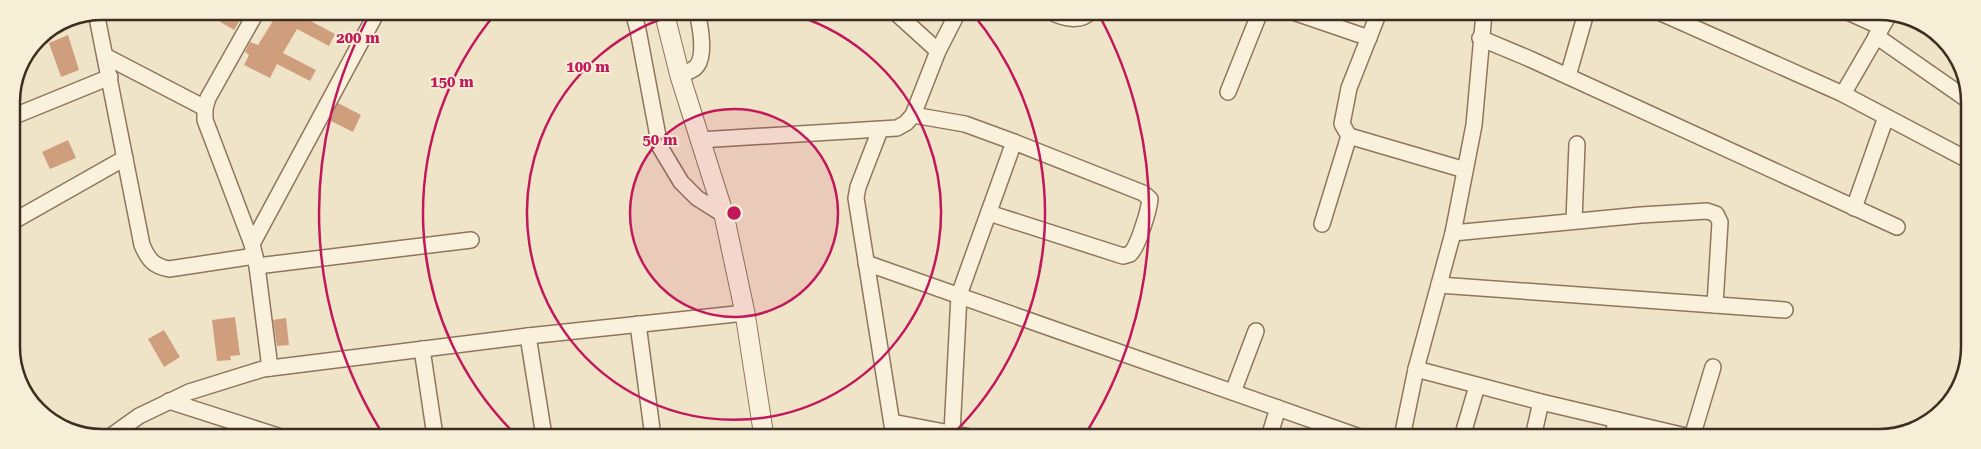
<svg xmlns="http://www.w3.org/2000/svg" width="1981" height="449" font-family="'Roboto Serif',serif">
<rect width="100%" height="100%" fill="#f0e4c8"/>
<g fill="#cf9f7d">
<path d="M 202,11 L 232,11 L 242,17 L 234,30 Z"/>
<path d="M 279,11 L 298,11 L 304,15 L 303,17 L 335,34 L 329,46 L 297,29 L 283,53 L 316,70 L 310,81 L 277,64 L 270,78 L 244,65 L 249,55 L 245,52 L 250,42 L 258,45 Z"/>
<path d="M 68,35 L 79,70 L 61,77 L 49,43 Z"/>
<path d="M 338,103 L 361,115 L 353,132 L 329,120 Z"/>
<path d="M 68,140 L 76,158 L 50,169 L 42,152 Z"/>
<path d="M 235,317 L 240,355 L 230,356 L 231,360 L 217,361 L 212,320 Z"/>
<path d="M 286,318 L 289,345 L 277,346 L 273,320 Z"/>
<path d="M 164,330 L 180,357 L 164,367 L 148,339 Z"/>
</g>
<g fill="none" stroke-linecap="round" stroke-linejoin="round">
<defs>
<g id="minor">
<path d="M 257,11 L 208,98 L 205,108 L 205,120 L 252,244 L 257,266 L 270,368"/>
<path d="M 96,12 L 142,245 C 148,259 153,266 169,269 L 255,256"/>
<path d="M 633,12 L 638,30 L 660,147 L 681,182 L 697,198 L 724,215"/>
<path d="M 895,12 L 938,51"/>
<path d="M 1051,12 C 1063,18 1080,23 1090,12"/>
<path d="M 1293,12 L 1369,38"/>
<path d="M 1379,12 L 1349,88 L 1342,124 L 1349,136 L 1465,170"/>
<path d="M 1661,13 L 1843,94 L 1968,160"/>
<path d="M 1850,13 L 1881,27"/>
<path d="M 1876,36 L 1968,100"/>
<path d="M 1480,38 L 1530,59 L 1897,227"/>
<path d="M 105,56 L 205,108"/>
<path d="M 680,76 C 684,73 691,71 695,68 C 707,58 700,25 697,12"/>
<path d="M 1568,76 L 1586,13"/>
<path d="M 1228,92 L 1260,12"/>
<path d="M 1843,94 L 1890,13"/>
<path d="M 913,115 L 965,124 L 1014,142"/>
<path d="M 12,117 L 110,77"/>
<path d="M 880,130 L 858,187 L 856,198 L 894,437"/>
<path d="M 699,140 L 897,128 L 906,123 L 913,115 L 938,51 L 958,12"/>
<path d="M 1854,208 L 1886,117"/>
<path d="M 1574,221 L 1577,144"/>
<path d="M 12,222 L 125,158"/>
<path d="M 1322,224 L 1349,136"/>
<path d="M 1453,233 L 1641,215 L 1707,211 L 1716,214 L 1720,222 L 1715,305"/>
<path d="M 252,244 L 377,12"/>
<path d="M 866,263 L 1360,437"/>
<path d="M 257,266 L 471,240"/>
<path d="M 1439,285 L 1785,310"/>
<path d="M 638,324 L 653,437"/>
<path d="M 528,336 L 544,436"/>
<path d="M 422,349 L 435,436"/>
<path d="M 1416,369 L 1541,402 L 1690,437"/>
<path d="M 1233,392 L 1256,331"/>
<path d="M 169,401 L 278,436"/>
<path d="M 892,422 L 971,437"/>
<path d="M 952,433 L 959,295 L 1014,142 L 1143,193 L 1150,199 C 1149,210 1138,247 1130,254 C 1130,254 1123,256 1123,256 L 989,213"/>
<path d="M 111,436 L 139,416 L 189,392 L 263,369 L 528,336 L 745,313"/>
<path d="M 1269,437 L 1278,408"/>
<path d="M 1402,437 L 1416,369 L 1453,233 L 1474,125 L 1484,13"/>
<path d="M 1462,437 L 1477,386"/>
<path d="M 1533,437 L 1541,402"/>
<path d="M 1613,437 L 1616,420"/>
<path d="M 1692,437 L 1713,367"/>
</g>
<path id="tertiary" d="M 664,12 L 680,76 L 724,215 L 745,313 L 764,437"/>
</defs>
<use href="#minor" stroke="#8d765c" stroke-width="18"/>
<use href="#tertiary" stroke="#8d765c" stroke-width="21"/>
<use href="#minor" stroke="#faf1dc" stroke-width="15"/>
<use href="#tertiary" stroke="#faf1dc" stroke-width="19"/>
</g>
<circle cx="734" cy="213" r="104" fill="#c2185b" fill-opacity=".12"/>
<g fill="none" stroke="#c2185b" stroke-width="2.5">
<circle cx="734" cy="213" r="104"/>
<path d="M784 12A207 207 0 1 1 684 12"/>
<path d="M516 435A311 311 0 0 1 496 13M972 13A311 311 0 0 1 950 437"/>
<path d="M384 436A415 415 0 0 1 371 12M1099 15A415 415 0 0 1 1084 436"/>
</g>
<path d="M0 0H1981V449H0ZM102 20H1879A82 82 0 0 1 1961 102V347A82 82 0 0 1 1879 429H102A82 82 0 0 1 20 347V102A82 82 0 0 1 102 20Z" fill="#f7eed8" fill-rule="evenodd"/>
<path fill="none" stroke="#3d2e20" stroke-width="2.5" d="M102 20H1879A82 82 0 0 1 1961 102V347A82 82 0 0 1 1879 429H102A82 82 0 0 1 20 347V102A82 82 0 0 1 102 20Z"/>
<circle cx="734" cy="213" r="8" fill="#c2185b" stroke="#f7eed8" stroke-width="2.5"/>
<g font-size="15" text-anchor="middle" font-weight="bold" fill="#c2185b" stroke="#f7eed8" stroke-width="4" stroke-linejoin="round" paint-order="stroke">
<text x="358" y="43">200 m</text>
<text x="588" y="72">100 m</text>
<text x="452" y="87">150 m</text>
<text x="660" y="145">50 m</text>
</g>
</svg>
